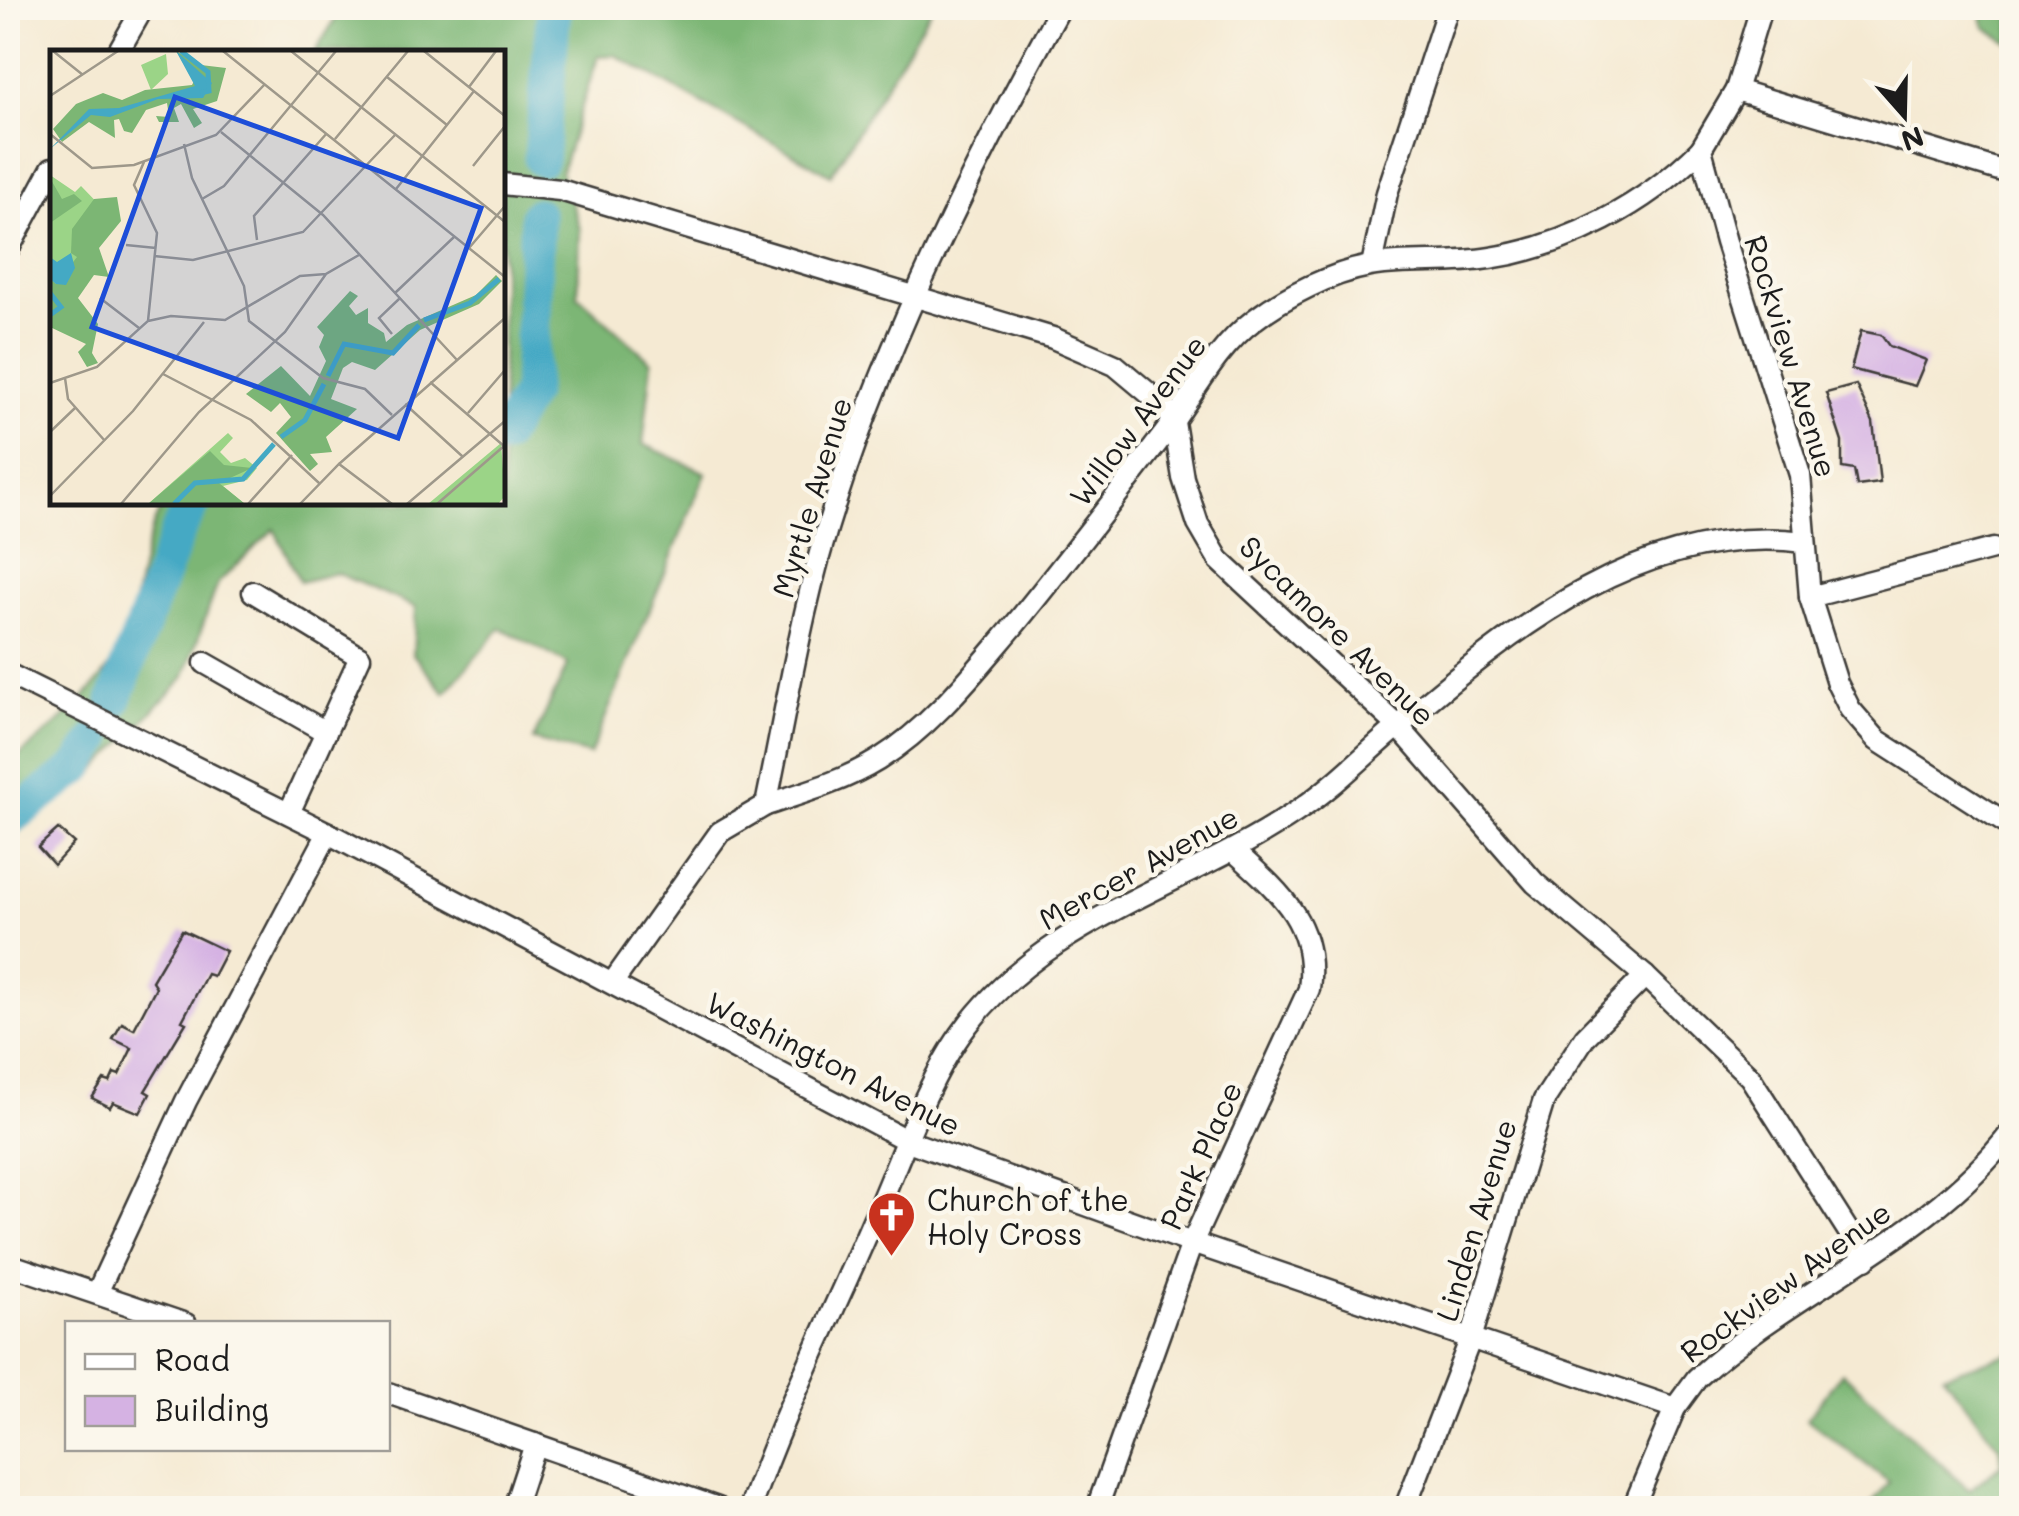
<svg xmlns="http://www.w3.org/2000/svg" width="2019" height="1516" font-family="Mali,sans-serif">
<rect width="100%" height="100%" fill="#fbf7ec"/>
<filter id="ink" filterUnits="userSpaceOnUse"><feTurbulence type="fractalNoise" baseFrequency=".01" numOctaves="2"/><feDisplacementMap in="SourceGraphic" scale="20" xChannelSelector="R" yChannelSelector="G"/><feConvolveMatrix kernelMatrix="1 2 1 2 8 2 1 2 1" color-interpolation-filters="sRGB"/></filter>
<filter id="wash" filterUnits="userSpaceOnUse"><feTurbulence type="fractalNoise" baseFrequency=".0048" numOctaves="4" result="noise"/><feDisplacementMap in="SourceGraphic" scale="40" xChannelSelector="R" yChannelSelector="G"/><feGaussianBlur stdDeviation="2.25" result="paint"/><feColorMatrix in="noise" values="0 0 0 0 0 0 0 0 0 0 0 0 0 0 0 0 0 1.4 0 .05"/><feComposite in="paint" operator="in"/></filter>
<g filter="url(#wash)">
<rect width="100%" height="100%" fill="#f5ead3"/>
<g fill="#7cb674" stroke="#4c6948" stroke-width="2.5">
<path d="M 342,8 L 932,8 L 831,175 L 615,55 L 598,56 L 561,172 L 580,229 L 578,296 L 652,362 L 643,444 L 706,473 L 590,755 L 533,740 L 568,664 L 501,628 L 445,693 L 413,654 L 416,607 L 336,573 L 300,582 L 274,529 L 218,583 L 184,678 L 90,777 L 8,840 L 8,764 C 44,737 107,684 123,642 C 140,599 140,539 165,503 L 502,502 L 502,52 L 315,52 Z"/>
<path d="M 1979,8 L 2011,8 L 2011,44 L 1985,27 Z"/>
<path d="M 2011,1353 L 2011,1381 L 2007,1383 L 2012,1391 L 2011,1508 L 1868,1508 L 1889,1482 L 1807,1419 L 1842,1372 L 1969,1490 L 2002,1464 L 1999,1447 L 1943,1375 Z"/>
</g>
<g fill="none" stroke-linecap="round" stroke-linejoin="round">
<g stroke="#44a9c4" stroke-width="35">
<path d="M 541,159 L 554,8"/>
<path d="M 502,438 L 530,391 L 537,215"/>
<path d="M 114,701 L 179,529 L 194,502"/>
<path d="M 8,820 L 77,769 L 96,740"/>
</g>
</g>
<g id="blocks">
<g fill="#d5b2e3">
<path d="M 1861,331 L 1881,335 L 1889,346 L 1926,360 L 1915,386 L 1851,369 Z"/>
<path d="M 1856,385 L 1873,422 L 1880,483 L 1857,486 L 1854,470 L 1842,468 L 1842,442 L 1826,393 Z"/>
<path d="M 58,829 L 74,843 L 54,865 L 38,847 Z"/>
<path d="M 182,930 L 226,951 L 213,976 L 207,974 L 182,1021 L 186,1023 L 145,1091 L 150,1094 L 140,1113 L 113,1102 L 110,1107 L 92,1098 L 104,1080 L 110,1082 L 114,1073 L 119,1075 L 132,1048 L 113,1039 L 122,1023 L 134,1029 L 156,987 L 152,981 Z"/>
</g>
</g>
</g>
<g filter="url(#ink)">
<use href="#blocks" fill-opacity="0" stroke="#3d3b37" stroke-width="2.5"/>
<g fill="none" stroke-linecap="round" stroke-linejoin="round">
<defs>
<g id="minor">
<path d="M 1761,8 L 1736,90 L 1701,149 L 1726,242 L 1800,475 L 1810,597 L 1837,683 L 1850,709 L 1877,740 L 2012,827"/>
<path d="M 118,52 L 143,8"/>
<path d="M 1736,90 L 2012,174"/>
<path d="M 502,184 L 560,190 L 1053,338 L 1115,365 L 1164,406 L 1174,422 L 1183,478 L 1198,524 L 1219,560 L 1398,726 L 1535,883 L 1645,976 L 1750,1077 L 1866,1259"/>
<path d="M 8,206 L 27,214"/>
<path d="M 8,250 L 52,168"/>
<path d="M 1372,265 L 1387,193 L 1448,8"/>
<path d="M 253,592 L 360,657 L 289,813"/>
<path d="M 1810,597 L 1993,549"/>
<path d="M 205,663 L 326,732"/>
<path d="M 8,674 L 328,833 L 908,1141 L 1192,1243 L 1675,1408"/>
<path d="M 766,805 C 803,793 844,781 878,760 C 931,727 972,675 1012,628 C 1063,566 1112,502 1161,438 C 1192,399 1213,351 1254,320 C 1285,296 1331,273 1370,266 C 1409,259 1450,265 1490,258 C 1568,246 1645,205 1701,149"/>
<path d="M 613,982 L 720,832 L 766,805 C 787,705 803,600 835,503 C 889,335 975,162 1060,8"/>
<path d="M 8,1264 L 186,1324"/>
<path d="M 97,1293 L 186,1101 L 328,833"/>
<path d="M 388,1393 L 718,1508"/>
<path d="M 514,1508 L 535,1444"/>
<path d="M 750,1508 C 784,1410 832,1316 873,1220 C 898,1164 926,1083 961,1034 C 1041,920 1186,887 1296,812 C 1334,787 1366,753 1401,724 C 1516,626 1645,522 1805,542"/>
<path d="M 1097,1508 L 1192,1243 L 1309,989 C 1318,922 1278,891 1233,850"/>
<path d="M 1405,1508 L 1472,1335 L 1544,1100 L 1585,1037 L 1645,976"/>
<path d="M 1633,1508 L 1675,1408 L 1697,1378 C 1795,1288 1929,1240 2012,1131"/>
</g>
</defs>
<use href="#minor" stroke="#3d3b37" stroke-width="25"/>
<use href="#minor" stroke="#fff" stroke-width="20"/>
</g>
</g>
<defs>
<symbol id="church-pin" viewBox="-11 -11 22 30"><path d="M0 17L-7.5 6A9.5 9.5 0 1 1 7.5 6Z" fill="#c8321e" stroke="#fbf7ec"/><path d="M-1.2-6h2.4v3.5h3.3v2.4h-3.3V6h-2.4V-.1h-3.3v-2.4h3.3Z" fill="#fff"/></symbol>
</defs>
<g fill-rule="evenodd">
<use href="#church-pin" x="864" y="1188" width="55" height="75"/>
</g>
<g text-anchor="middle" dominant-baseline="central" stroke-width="9" stroke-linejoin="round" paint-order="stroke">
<g font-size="30" fill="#1c1c1c" stroke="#fbf7ec">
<text transform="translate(1792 356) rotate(73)">Rockview Avenue</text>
<text transform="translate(1137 420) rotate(-53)">Willow Avenue</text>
<text transform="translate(811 497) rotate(-73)">Myrtle Avenue</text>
<text transform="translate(1338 630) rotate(44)">Sycamore Avenue</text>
<text transform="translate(1138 867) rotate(-29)">Mercer Avenue</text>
<text transform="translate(834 1063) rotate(27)">Washington Avenue</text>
<text transform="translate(1200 1155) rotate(-66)">Park Place</text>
<text transform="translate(1475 1220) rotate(-73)">Linden Avenue</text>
<text transform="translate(1785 1281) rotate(-36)">Rockview Avenue</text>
</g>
<g font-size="30" fill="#1c1c1c" stroke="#fbf7ec" text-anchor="start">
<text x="927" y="1199">Church of the<tspan x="927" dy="34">Holy Cross</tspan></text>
</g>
</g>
<g transform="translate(50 50)">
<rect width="455" height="455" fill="#f5ead3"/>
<path d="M 116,4 L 118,24 L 101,40 L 91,15 ZM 0,125 L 25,142 L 31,136 L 62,168 L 0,267 ZM 178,383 L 183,388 L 170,402 L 181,413 L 195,408 L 207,418 L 197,430 L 173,436 L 195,454 L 98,454 ZM 451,393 L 455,446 L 448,454 L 378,454 Z" fill="#9bd487"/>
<path d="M 126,1 L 151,15 L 176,18 L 167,51 L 143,59 L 152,73 L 144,78 L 131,54 L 124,58 L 129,72 L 109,72 L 106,66 L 119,67 L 117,53 L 96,60 L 82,83 L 74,81 L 69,69 L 64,70 L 65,88 L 39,72 L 12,92 L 3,79 L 26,54 L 53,43 L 72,50 L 95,40 L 142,35 L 145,29 ZM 0,128 L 12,149 L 24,144 L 32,151 L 0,173 ZM 67,147 L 71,171 L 49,198 L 59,227 L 44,225 L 28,248 L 48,274 L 42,303 L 48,313 L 37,317 L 28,302 L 36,294 L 0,277 L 0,229 L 6,234 L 27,207 L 21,203 L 22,179 L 44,149 ZM 446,225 L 452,231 L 429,254 L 370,280 L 325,320 L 302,312 L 293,318 L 281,349 L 307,359 L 276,387 L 282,402 L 260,404 L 268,414 L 260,421 L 226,383 L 241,367 L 230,353 L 221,362 L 196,344 L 231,316 L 260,346 L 276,311 L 269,297 L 274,285 L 267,277 L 300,241 L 308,246 L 299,256 L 306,265 L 318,258 L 318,273 L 334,283 L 336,292 L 357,275 L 426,245 ZM 160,401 L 174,415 L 202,418 L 169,433 L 195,454 L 98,454 Z" fill="#7cb674"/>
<path d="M 126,1 L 162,33 L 153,48 L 108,49 L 60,67 L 41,65 L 0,99 L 39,59 L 69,58 L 145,36 ZM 21,203 L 25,218 L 16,235 L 6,234 L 0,229 L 0,207 L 7,212 Z" fill="#44a9c4"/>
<path fill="none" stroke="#44a9c4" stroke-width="5" d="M 131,1 L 158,22 L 159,41 L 150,43M 0,243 L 11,257 L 0,265M 374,270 L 420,253 L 449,229M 278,326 L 294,294 L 343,303 L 369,275M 231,387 L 255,370 L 274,334M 124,454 L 145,433 L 193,429 L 224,394"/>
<path fill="none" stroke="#9e988a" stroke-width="2.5" d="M 3,1 L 33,25M 173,1 L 455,227M 241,1 L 455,172M 374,1 L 455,66M 337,27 L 397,75M 419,37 L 446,1M 0,46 L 68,1M 171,82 L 273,165 L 407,310M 0,84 L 42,118 L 84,115 L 166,85 L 215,34M 285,89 L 358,1M 134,94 L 142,128 L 194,236 L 199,271 L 273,328 L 315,339 L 342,365M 423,116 L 455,76M 346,139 L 424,41M 152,149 L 174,136 L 286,1M 207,190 L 204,166 L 277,83M 76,195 L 106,198M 419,198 L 455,156M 104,206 L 143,210 L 253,182 L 345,85M 345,243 L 404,187M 50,248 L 89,278M 98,271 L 121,266 L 175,270 L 250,226 L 276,224M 342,284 L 329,268 L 349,249M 113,324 L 201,370 L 269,433M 15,328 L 18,349 L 55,391M 380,332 L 455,397M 0,333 L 47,317 L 98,271 L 107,183 L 84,135 L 94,112M 355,354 L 412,406M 418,363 L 455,320M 0,382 L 25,358M 289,414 L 455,268M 0,446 L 83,361 L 154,272M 71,454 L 149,362 L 235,282 L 276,224 L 309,205M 198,454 L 242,405M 250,454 L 289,414 L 342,454M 357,454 L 455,371M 387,454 L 454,396"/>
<path fill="#1d4ed8" fill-opacity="0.15" stroke="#1d4ed8" stroke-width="5" d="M 125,47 L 431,158 L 348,388 L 42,277 Z"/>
<rect width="455" height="455" fill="none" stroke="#1c1c1c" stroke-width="5"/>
</g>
<rect width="2019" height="1516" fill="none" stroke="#fbf7ec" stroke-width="40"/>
<rect x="65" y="1321" width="325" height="130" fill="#fbf7ec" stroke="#a29f99" stroke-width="2.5"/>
<rect x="85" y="1354" width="50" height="15" fill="#ffffff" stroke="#a29f99" stroke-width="2.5"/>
<text x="155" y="1371" font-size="30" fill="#1c1c1c">Road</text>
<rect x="85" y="1396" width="50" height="30" fill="#d5b2e3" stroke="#a29f99" stroke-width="2.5"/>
<text x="155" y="1421" font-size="30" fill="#1c1c1c">Building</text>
<g transform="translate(1904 115) rotate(160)" stroke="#fbf7ec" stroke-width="8" paint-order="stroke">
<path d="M0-8L18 38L0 25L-18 38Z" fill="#1c1c1c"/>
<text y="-15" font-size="28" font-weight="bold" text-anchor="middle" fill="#1c1c1c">N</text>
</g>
</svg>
